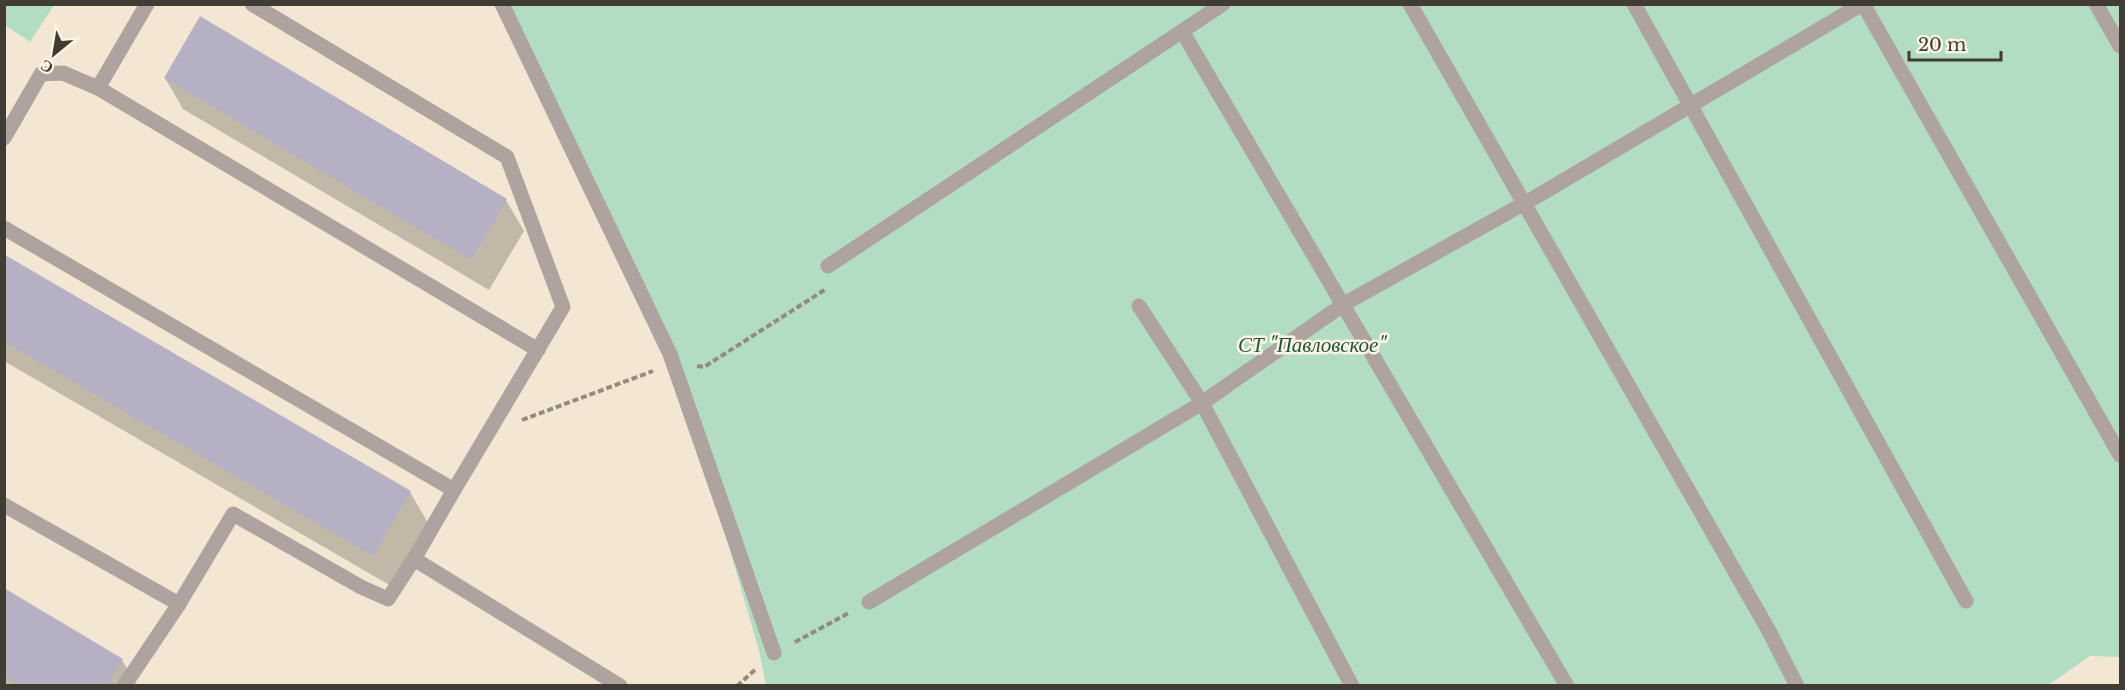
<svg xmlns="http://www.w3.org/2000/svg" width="2125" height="690" font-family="'Libre Baskerville',serif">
<rect width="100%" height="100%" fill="#f3e7d3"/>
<g fill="#b3ddc3">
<path d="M 4,5 L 5,4 L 54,5 L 30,42 L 5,25 Z"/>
<path d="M 503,5 L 2120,5 L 2120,657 L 2090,656 L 2047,686 L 766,685 L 759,651 L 674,356 Z"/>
</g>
<g fill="#0003">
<path d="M 165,78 L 506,200 L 524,231 L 489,290 L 183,109 Z"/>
<path d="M 4,257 L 410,492 L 428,523 L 391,586 L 4,361 Z"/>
<path d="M 4,589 L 122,660 L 137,686 L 4,686 Z"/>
</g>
<g fill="#b6b0c5">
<path d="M 200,16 L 507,199 L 471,260 L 164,78 Z"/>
<path d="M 5,255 L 411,491 L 373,556 L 5,342 Z"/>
<path d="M 4,588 L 123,659 L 107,686 L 20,686 L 4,676 Z"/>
</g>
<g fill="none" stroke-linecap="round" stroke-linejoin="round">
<g stroke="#938b7e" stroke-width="4" stroke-dasharray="6 3" stroke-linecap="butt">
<path d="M 697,366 L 704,367 L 826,289"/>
<path d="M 522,420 L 653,371"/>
<path d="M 795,642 L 849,613"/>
<path d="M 737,686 L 757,668"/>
</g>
<g stroke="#aea39f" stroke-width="15">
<path d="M 252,4 L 507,157 L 563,307 L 454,490"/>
<path d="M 502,4 L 670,354 L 774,653"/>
<path d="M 1410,4 L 1769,631 L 1797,686"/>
<path d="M 1634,4 L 1966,601"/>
<path d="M 1863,4 L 2120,455"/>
<path d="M 2096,4 L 2120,46"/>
<path d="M 1182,31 L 1567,686"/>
<path d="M 98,88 L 147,4"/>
<path d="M 4,138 L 41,74 L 63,73 L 98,88 L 538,350"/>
<path d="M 4,228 L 454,490 L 414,559"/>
<path d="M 828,266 L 1223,4"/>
<path d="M 1139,306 L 1202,403 L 1352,686"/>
<path d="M 4,505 L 179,604 L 233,514 L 361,587 L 388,599 L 414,559 L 620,686"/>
<path d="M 869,602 L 1202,403 L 1344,304 L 1534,198 L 1862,4"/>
<path d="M 124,686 L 179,604"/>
</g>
</g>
<g text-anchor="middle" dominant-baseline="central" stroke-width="5" stroke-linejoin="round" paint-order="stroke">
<g font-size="21" font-style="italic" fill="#205339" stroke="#fef5e4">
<text x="1312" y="345">СТ "Павловское"</text>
</g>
</g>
<rect width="2125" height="690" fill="none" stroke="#403c34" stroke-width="12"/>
<g transform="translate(54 54) rotate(210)" stroke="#fef5e4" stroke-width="4.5" paint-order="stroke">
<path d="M0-4.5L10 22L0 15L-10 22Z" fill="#403c34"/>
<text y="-9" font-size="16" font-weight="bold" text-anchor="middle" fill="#403c34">С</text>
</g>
<path d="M1909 51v9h92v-9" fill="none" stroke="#403c34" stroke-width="3"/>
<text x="1918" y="51" font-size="18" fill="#403c34" stroke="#fef5e4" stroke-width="4.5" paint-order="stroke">20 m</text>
</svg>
